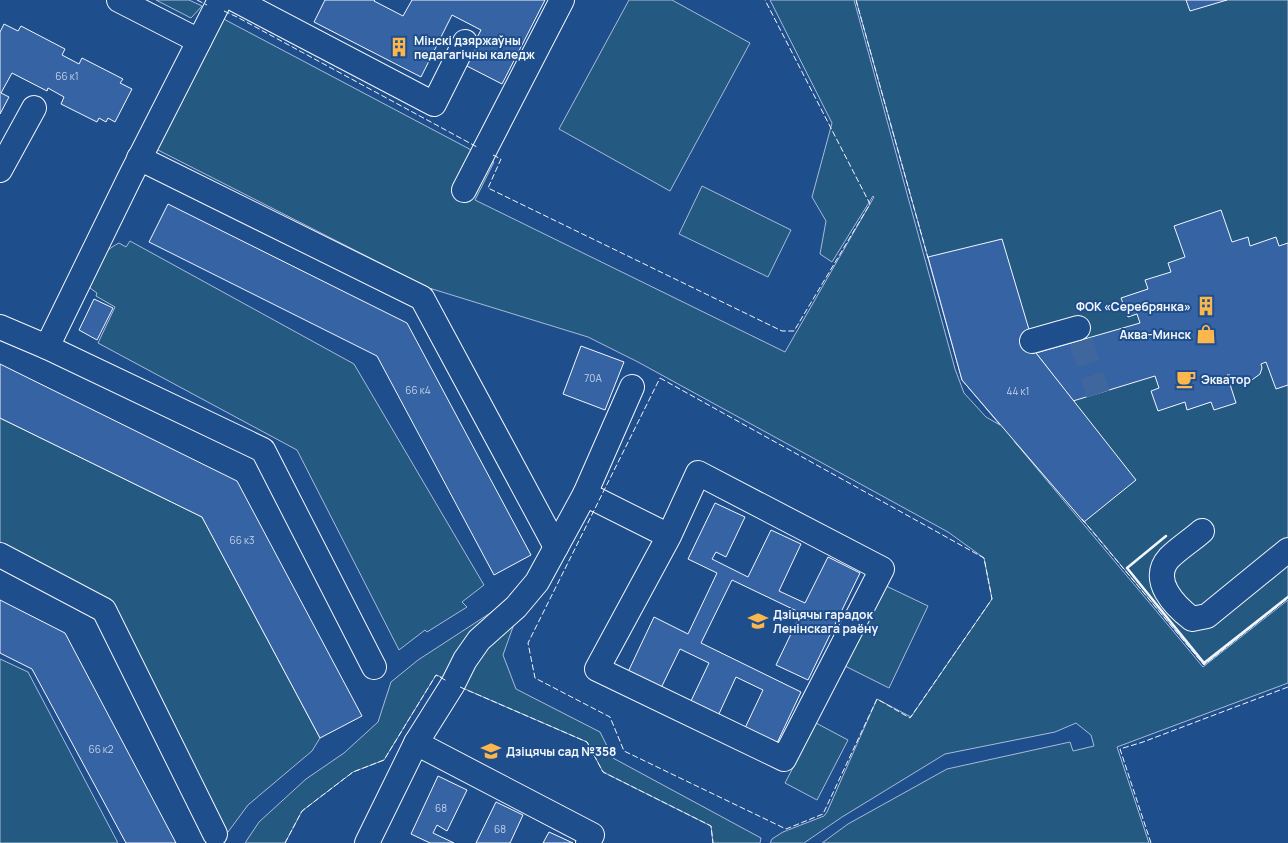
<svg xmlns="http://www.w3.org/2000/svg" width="1288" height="843" font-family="Manrope,sans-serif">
<rect width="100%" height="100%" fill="#1f4e8c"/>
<g fill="#245a82" stroke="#a8bbd7">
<path d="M 156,0 L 189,0 L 202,6 L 191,18 Z"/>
<path d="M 629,0 L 672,0 L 750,43 L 670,191 L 559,129 Z"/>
<path d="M 770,0 L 854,0 L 955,369 L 964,393 L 986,417 L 1000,425 L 962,380 L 856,0 L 1288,0 L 1288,598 L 1204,665 L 1095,534 L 1014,441 C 1077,517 1140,591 1203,667 L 1288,600 L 1288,683 L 1117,747 L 1149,843 L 822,843 L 848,824 L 947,769 L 1070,742 L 1073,751 L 1094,746 L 1091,735 L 1076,723 L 1055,732 L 945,754 L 842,817 L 804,843 L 770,843 L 772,839 L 783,832 L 824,816 L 827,812 L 877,699 L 911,717 L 992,599 L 984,558 L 948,532 L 638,362 L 588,337 L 429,288 L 154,148 L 218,16 L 494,162 L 475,200 L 785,352 L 874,197 L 873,196 L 832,262 L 820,254 L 826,221 L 812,197 L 832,123 Z"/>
<path d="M 702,186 L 791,230 L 768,277 L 679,234 Z"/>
<path d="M 130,241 L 354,364 L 484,585 L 462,602 L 467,607 L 427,632 L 425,630 L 399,650 L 297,450 L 98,343 L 115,307 L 96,296 L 97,293 L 90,288 C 94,267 98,254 119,243 L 126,247 Z"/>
<path d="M 0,418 L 202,517 L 320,738 L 312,751 L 248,805 L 228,832 L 215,834 L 104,610 L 0,555 Z"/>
<path d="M 882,584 L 928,606 L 889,688 L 843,665 Z"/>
<path d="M 518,595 L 444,678 L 436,675 L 384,760 L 353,772 L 302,811 L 285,843 L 245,843 L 259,822 L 306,779 L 344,753 L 378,722 L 391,682 L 418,660 Z"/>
<path d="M 514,624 L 503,655 L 516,689 L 600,732 L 613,758 L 761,838 L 760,843 L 713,843 L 711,826 L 603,772 L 587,742 L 458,686 L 473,657 Z"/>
<path d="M 0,659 L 28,672 L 118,843 L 0,843 Z"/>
<path d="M 816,723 L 848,740 L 817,800 L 785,783 Z"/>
</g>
<g fill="#3563a3" stroke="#f2f6ff">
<path d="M 325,0 L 375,0 L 374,1 L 403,16 L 412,0 L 545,0 L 502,84 L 463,64 L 481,30 L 452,15 L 421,77 L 314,22 Z"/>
<path d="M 1186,0 L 1227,0 L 1190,11 Z"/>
<path d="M 4,24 L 18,31 L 21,26 L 65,49 L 62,55 L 79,64 L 82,58 L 123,79 L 120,83 L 132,89 L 115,122 L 108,118 L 106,122 L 99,118 L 97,122 L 61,104 L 64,97 L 48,88 L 47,91 L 12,73 L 1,93 L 9,97 L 0,114 L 0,32 Z"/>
<path d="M 168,204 L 407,323 L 531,555 L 494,575 L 377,356 L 149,242 Z"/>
<path d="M 1221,210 L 1232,242 L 1248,237 L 1250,246 L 1276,237 L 1279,246 L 1288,243 L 1288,385 L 1276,389 L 1266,362 L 1261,364 L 1262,368 L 1260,374 L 1249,382 L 1241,384 L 1232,379 L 1230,375 L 1227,375 L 1236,403 L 1214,410 L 1211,402 L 1187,410 L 1185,402 L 1158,411 L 1151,391 L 1159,388 L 1155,376 L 1073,401 L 1036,353 L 1140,323 L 1137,314 L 1128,317 L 1121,298 L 1148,289 L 1145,280 L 1171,272 L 1168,263 L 1185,257 L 1174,226 Z"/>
<path d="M 1002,239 L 1036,353 L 1136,480 L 1084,522 L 962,380 L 928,257 Z"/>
<path d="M 94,299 L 113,308 L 97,340 L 79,330 Z"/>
<path d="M 581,346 L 624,362 L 605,410 L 563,394 Z"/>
<path d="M 0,364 L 237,481 L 362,716 L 320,738 L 202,517 L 0,418 Z"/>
<path d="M 715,503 L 745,517 L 726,557 L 716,552 L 712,559 L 748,577 L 771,530 L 801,544 L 779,591 L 805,603 L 828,557 L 860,573 L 808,680 L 776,665 L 801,613 L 732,580 L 701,643 L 801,692 L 777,743 L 745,728 L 763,690 L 736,677 L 718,716 L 690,703 L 709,663 L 680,649 L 661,688 L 628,672 L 654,617 L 688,634 L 717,573 L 688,559 Z"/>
<path d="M 0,600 L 65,633 L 176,843 L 126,843 L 32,669 L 0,653 Z"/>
<path d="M 438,776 L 467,790 L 447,831 L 437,825 L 433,833 L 454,843 L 430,843 L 411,834 Z"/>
<path d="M 496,802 L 523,815 L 510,843 L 476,843 Z"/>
<path d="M 549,832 L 573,843 L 543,843 Z"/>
</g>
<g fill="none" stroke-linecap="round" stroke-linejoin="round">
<path stroke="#3f679d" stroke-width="24" stroke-dasharray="24 12" stroke-linecap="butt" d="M 1081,341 L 1098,394"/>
<defs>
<g id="minor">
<path d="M 119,0 L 199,41"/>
<path d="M 236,0 L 434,104 L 465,42"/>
<path d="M 139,158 L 422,298 L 556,547"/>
<path d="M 0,170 L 34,108"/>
<path d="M 464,190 L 562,0"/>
<path d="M 0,327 L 47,347 L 263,450 L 374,667"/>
<path d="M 1032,341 L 1078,328"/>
<path d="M 47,347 L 130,177 L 220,0"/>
<path d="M 585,494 L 669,536 L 597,669 L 784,759 L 882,569 L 698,473 L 669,536"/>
<path d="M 1202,531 C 1192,540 1179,548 1169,558 C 1149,580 1175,606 1192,619 L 1207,616 L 1288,550"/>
<path d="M 0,555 L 104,610 L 215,834"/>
<path d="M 416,743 L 592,835 L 588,843"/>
<path d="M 367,843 L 416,743 L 453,684 L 465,660 L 479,640 L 516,607 L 537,582 L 585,494 L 632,387"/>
</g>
</defs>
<use href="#minor" stroke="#f2f6ff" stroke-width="26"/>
<use href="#minor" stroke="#1f4e8c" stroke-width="24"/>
<g stroke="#f2f6ff" stroke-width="1" stroke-dasharray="6 2.5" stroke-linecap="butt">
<path d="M 197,0 L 207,5"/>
<path d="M 856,0 L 928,258"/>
<path d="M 224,11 L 237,17 L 477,147"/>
<path d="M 493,155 L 501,159 L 488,188 L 782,331 L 794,331 L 870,204 L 765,0"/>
<path d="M 660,378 L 984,558 L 992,599 L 910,718 L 877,699 L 823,814 L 786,829 L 624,751 L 610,717 L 535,678 L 528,643 Z"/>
<path d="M 1082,519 L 1204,665 L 1288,598"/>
<path d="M 460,687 L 587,742 L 603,772 L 711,826 L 713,843"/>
<path d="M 285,843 L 302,811 L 353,772 L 384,760 L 436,675 L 447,681"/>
<path d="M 1151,843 L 1120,749 L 1143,742 L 1288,687"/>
</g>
<path stroke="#f2f6ff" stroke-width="2.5" d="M 1166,536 L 1127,568 L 1204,663 L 1288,597"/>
</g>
<defs>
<symbol id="building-bare" viewBox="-9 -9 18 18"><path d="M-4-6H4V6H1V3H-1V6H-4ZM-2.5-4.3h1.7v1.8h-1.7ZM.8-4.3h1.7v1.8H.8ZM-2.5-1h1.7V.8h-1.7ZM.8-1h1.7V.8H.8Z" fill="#ffb74d" stroke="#1f4e8c" stroke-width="2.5" paint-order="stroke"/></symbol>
<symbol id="shop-bare" viewBox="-9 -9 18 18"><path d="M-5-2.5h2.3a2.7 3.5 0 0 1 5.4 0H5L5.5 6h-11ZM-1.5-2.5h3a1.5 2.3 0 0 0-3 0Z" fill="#ffb74d" stroke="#1f4e8c" stroke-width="2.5" paint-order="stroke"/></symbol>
<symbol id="cafe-bare" viewBox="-9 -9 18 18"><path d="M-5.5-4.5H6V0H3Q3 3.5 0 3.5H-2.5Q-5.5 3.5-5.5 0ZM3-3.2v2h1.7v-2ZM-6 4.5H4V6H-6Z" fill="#ffb74d" stroke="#1f4e8c" stroke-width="2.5" paint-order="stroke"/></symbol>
<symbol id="school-bare" viewBox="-9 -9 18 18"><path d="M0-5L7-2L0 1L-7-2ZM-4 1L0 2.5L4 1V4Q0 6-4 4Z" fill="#ffb74d" stroke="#1f4e8c" stroke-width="2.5" paint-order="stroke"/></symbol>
</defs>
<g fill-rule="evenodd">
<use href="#building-bare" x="385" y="33" width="28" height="28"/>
<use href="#building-bare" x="1192" y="292" width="28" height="28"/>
<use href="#shop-bare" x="1192" y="320" width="28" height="28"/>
<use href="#cafe-bare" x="1172" y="365" width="28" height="28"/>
<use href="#school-bare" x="744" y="607" width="28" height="28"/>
<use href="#school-bare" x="477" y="737" width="28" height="28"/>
</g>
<g text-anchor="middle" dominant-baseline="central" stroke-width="4" stroke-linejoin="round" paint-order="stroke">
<g font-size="10" fill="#c3d1e8">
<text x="67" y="76">66 к1</text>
<text x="593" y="378">70А</text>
<text x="418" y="390">66 к4</text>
<text x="1018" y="391">44 к1</text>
<text x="242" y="540">66 к3</text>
<text x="101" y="749">66 к2</text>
<text x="441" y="808">68</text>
<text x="500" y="829">68</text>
</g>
<g font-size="12" font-weight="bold" fill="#f2f6ff" stroke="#1f4e8c" text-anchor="start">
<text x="414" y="40">Мінскі дзяржаўны<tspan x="414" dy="14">педагагічны каледж</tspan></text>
<text x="1191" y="306" text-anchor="end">ФОК «Серебрянка»</text>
<text x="1191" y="334" text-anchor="end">Аква-Минск</text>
<text x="1201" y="379">Экватор</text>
<text x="773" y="614">Дзіцячы гарадок<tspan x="773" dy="14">Ленінскага раёну</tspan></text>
<text x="506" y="751">Дзіцячы сад №358</text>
</g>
</g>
</svg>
